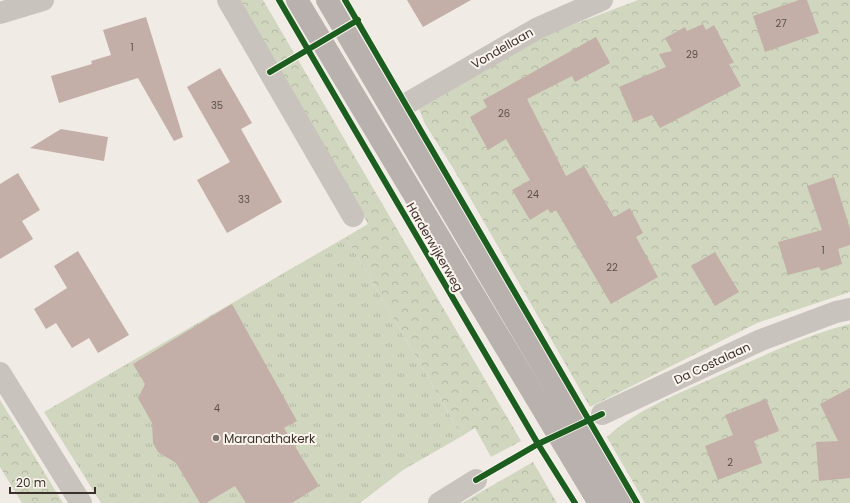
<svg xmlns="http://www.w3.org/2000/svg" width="850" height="503" font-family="Poppins,sans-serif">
<defs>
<pattern id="grass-tufts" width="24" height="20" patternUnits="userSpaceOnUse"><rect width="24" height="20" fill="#d1d6bf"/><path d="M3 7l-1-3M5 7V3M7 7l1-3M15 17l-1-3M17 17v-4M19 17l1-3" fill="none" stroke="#b4b8a4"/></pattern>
<pattern id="forest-crowns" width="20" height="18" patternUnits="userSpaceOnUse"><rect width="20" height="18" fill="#d1d6bf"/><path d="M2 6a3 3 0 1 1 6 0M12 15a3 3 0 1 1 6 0" fill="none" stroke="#b4b8a4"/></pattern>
</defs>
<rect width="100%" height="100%" fill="#f0ebe5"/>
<path fill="url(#grass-tufts)" d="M 346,237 L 462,436 L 403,470 L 360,503 L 101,503 L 44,412 Z"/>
<g fill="url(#forest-crowns)">
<path d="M 237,0 L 263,0 L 521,441 L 491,457 L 475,428 L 462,436 L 346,237 L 368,224 Z"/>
<path d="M 638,0 L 850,0 L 850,292 L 757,323 L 590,407 L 453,168 L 425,124 L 419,109 L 546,35 Z"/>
<path d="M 850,324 L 850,503 L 645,503 L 607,437 C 638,408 683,392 722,374 C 764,356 805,335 850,324 Z"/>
<path d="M 0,400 L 63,503 L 22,503 L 0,467 Z"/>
<path d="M 533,462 L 557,503 L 462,503 Z"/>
</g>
<g fill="#c3afa7">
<path d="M 407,0 L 471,0 L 423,27 Z"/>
<path d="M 799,0 L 807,0 L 819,33 L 765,52 L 753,16 Z"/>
<path d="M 146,17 L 183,137 L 174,141 L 138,78 L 59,103 L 51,76 L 92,64 L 91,61 L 111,55 L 103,30 Z"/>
<path d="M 703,24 L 706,30 L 714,25 L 734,63 L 729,64 L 741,86 L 660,128 L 652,115 L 634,122 L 619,87 L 666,67 L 659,54 L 672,51 L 665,38 L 685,27 L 687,31 Z"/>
<path d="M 596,37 L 610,63 L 575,82 L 572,76 L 527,99 L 566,176 L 584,166 L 614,217 L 630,208 L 643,233 L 636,237 L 658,277 L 611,304 L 556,210 L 550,213 L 548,209 L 530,220 L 512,190 L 530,180 L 506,139 L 488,150 L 470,117 L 487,107 L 483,100 Z"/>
<path d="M 220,68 L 252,123 L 241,129 L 282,202 L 227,233 L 197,180 L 230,162 L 187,87 Z"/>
<path d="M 61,129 L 108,137 L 104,161 L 30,148 Z"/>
<path d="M 18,173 L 40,210 L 22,221 L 33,239 L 0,259 L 0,184 Z"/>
<path d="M 834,177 L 850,229 L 850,245 L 838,249 L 842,264 L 821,271 L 819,267 L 788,275 L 778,242 L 822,230 L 807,186 Z"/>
<path d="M 78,251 L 129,335 L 98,353 L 89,338 L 72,348 L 56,323 L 46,329 L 34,309 L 67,288 L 54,266 Z"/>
<path d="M 715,252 L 739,292 L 715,306 L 691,266 Z"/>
<path d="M 232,304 L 297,421 L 284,428 L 319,486 L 292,503 L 246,503 L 235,486 L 206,503 L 200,503 L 176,463 L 158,452 L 153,443 L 152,423 L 138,398 L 145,384 L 133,364 Z"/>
<path d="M 850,388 L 850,478 L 819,481 L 816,442 L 838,441 L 820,404 Z"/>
<path d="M 766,399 L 779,431 L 754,441 L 762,463 L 718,480 L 705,446 L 733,435 L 725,415 Z"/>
</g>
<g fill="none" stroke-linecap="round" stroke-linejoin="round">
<g stroke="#c9c3be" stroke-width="22">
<path d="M 228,0 L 353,216"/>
<path d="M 0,13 L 43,0"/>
<path d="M 406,104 L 538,28 L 602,0"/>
<path d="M 0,373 L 81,503"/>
<path d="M 602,414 L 761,340 L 836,312 L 850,309"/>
<path d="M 439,503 L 476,480"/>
</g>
<g stroke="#b8b1ad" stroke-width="22">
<path d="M 297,0 L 599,503"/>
<path d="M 327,0 L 623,503"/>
</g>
<defs>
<g id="cycleway">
<path d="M 279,0 L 538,444 L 575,503"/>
<path d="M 345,0 L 637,503"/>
<path d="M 270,72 L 358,20"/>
<path d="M 476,480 L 538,444 L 602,414"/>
</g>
</defs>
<use href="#cycleway" stroke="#fbf5ee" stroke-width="8"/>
<use href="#cycleway" stroke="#1b5e20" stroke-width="6"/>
</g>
<circle fill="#7a716c" stroke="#fbf5ee" stroke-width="1.5" cx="216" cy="438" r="4"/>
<g text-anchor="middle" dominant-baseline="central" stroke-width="4" stroke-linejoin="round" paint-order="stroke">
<g font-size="10" fill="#5d504a">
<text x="781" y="23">27</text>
<text x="132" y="47">1</text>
<text x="692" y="54">29</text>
<text x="217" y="105">35</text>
<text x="504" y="113">26</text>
<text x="533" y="194">24</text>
<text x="244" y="199">33</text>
<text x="823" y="250">1</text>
<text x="612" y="267">22</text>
<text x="217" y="408">4</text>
<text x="730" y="462">2</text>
</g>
<g font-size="12" fill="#3b302b" stroke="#fbf5ee">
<text transform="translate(502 48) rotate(-30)">Vondellaan</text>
<text transform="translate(435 247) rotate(60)">Harderwijkerweg</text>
<text transform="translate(712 363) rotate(-25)">Da Costalaan</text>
</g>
<g font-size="12" fill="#3b302b" stroke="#fbf5ee" text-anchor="start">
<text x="224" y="438">Maranathakerk</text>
</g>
</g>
<path d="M10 487v6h85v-6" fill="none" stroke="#3b302b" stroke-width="2"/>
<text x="16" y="487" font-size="12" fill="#3b302b" stroke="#fbf5ee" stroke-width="3" paint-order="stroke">20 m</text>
</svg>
